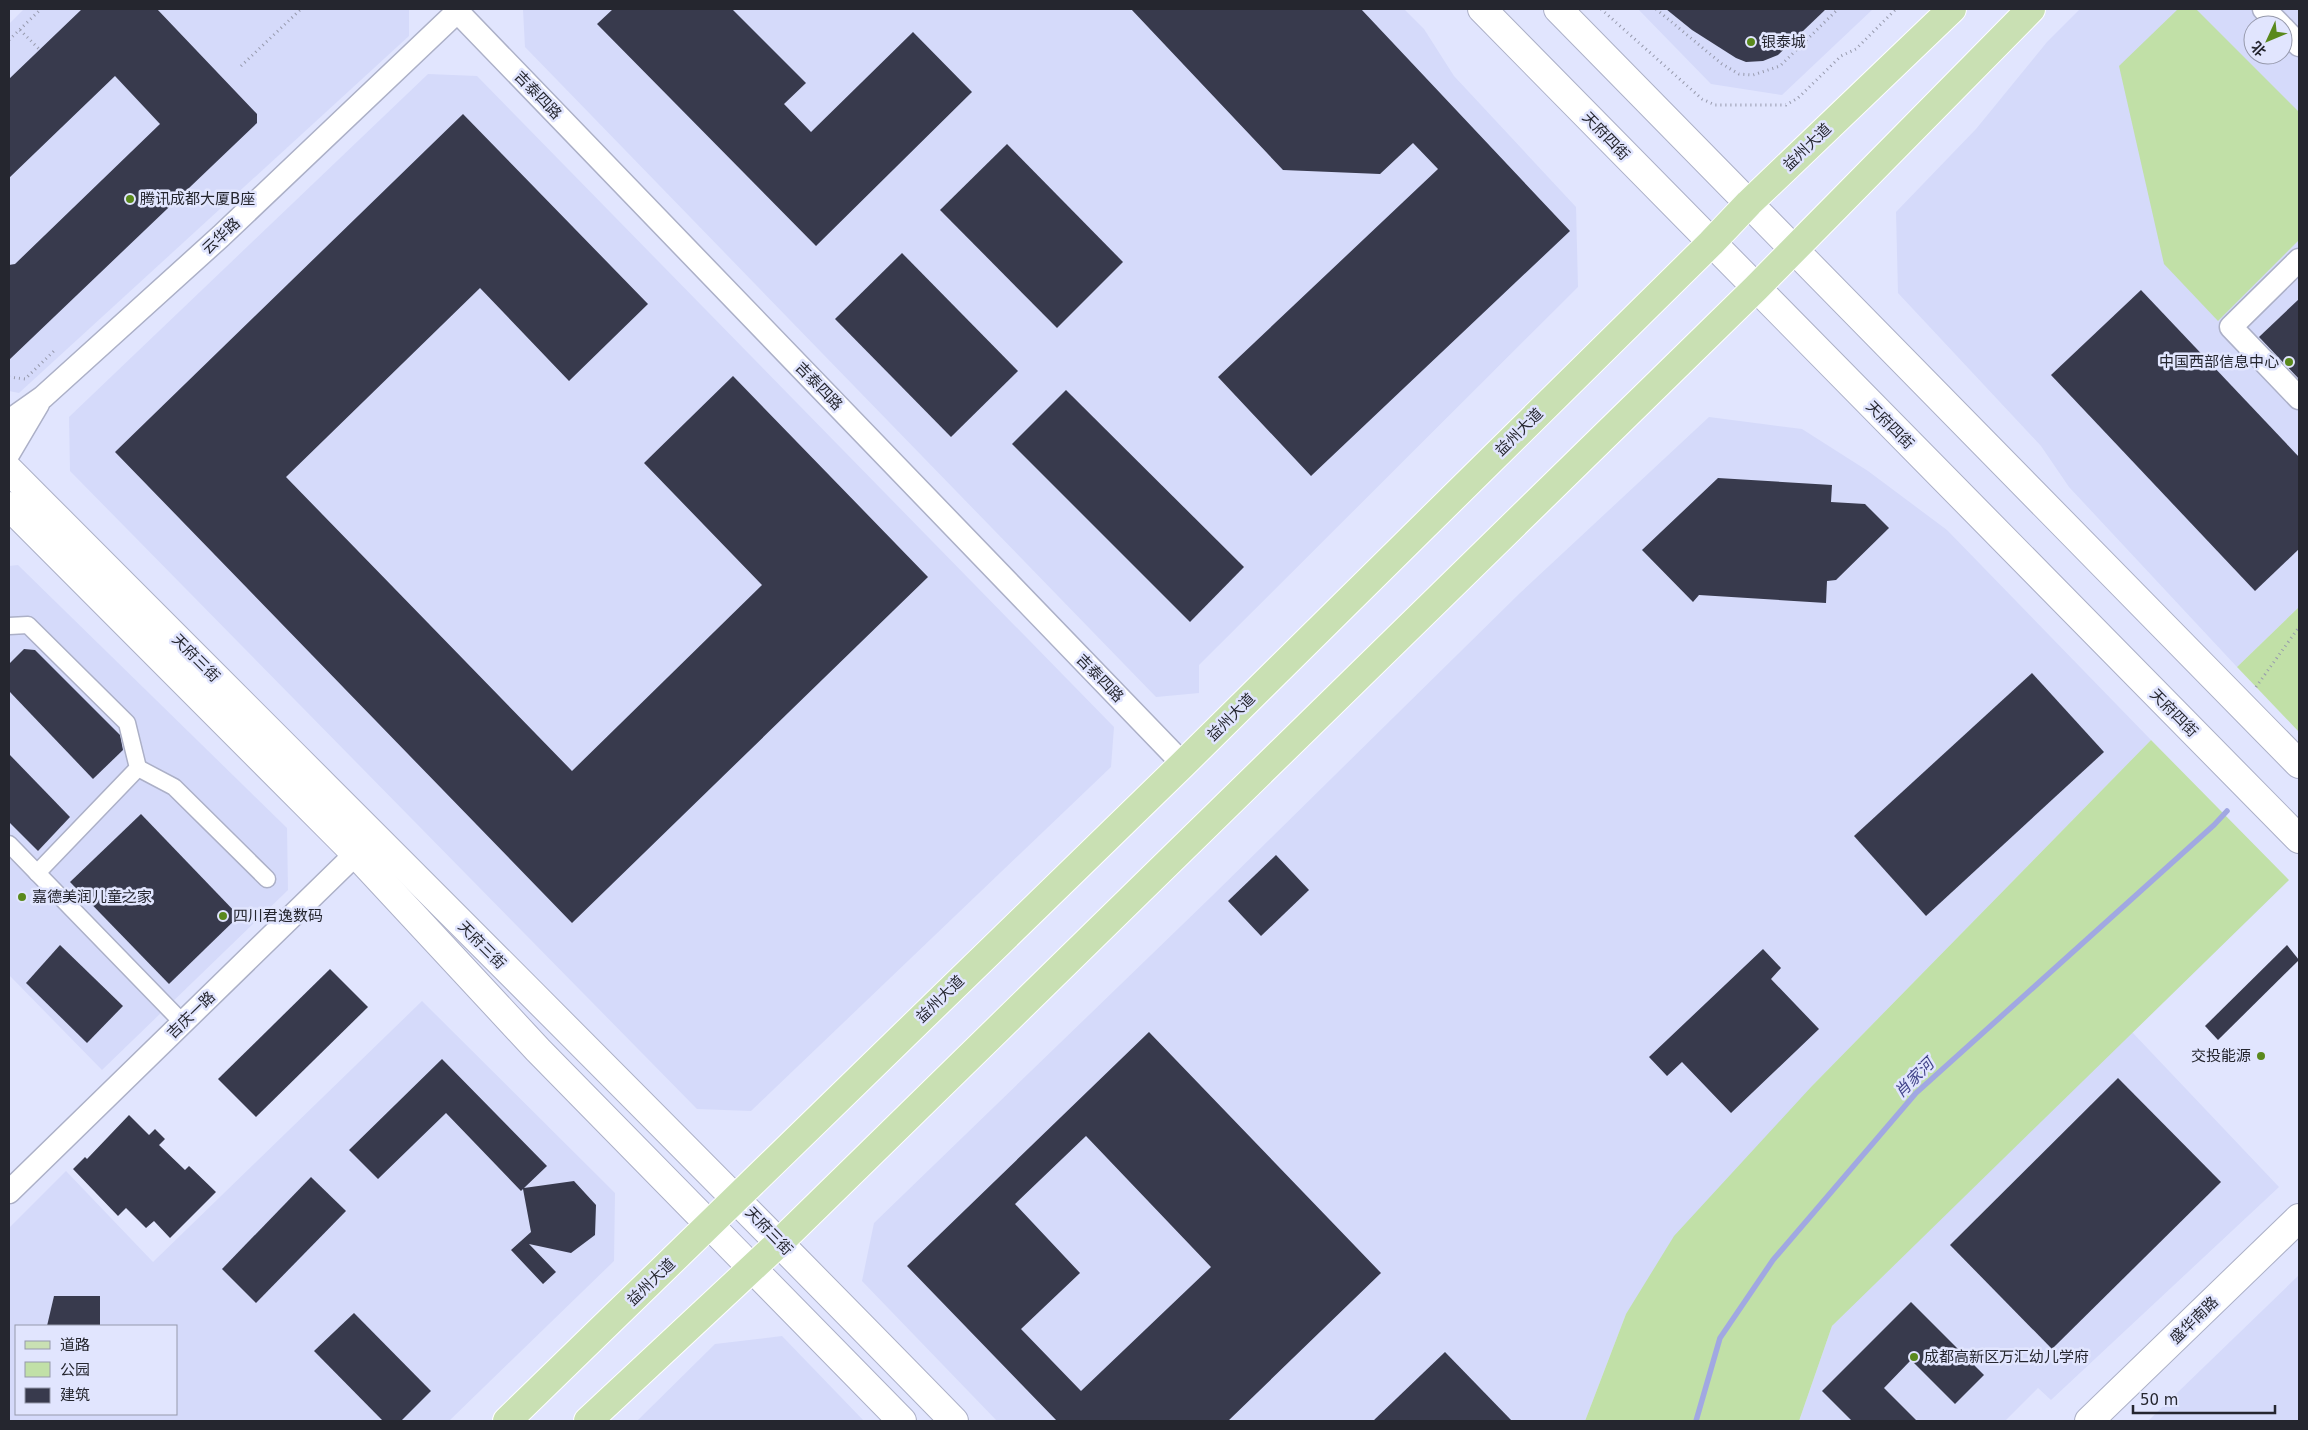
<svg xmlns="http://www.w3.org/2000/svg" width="2308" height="1430" font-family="'DejaVu Sans','Noto Sans SC',sans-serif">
<rect width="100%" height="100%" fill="#e1e5fe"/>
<g fill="#d5dafa" fill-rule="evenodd">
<path d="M 24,9 L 409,9 L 409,36 L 19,393 L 9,391 L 9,24 Z"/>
<path d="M 523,9 L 1404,9 L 1424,29 L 1454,76 L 1576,207 L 1578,287 L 1199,665 L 1199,693 L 1156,697 L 525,47 Z"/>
<path d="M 1638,9 L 1873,9 L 1782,95 L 1711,84 Z"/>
<path d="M 2080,9 L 2299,9 L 2299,607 L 2237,667 L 2069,487 L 2041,446 L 1898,293 L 1896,212 L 1976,129 L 2047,42 ZM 2253,25 L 2283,25 L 2283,55 L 2253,55 Z"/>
<path d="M 428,74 L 477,76 L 1114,727 L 1111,767 L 751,1111 L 697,1109 L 70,471 L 69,417 Z"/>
<path d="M 1709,417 L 1802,429 L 1868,471 L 1947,530 L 2151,740 L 1811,1087 L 1626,1314 L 1585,1421 L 997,1421 L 862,1281 L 874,1223 L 1212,896 L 1520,593 Z"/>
<path d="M 18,565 L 287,828 L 288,890 L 102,1070 L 9,975 L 9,566 Z"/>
<path d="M 422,1001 L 615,1193 L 614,1261 L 449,1421 L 9,1421 L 9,1228 L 66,1171 L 153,1262 ZM 16,1326 L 176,1326 L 176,1414 L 16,1414 Z"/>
<path d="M 2132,1032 L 2279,1187 L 2051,1400 L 2038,1388 L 2005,1421 L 1799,1421 L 1832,1326 Z"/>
<path d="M 2299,1275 L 2299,1421 L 2148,1421 Z"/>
<path d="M 782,1336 L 864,1421 L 637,1421 L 715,1344 Z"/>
</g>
<g fill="#c1e0a7">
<path d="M 2178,9 L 2196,9 L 2299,112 L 2299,240 L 2218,321 L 2164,264 L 2119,66 Z"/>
<path d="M 2299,607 L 2299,732 L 2237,667 Z"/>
<path d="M 2151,740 L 2289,880 L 1832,1326 L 1799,1421 L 1585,1421 L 1626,1314 L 1674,1236 L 1811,1087 Z"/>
</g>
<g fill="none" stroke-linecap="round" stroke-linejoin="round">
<path stroke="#a1a8e2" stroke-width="5.5" d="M 1696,1421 L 1720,1338 L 1773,1260 L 1916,1093 L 2214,825 L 2227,811"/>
</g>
<g fill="#383a4d" fill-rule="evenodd">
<path d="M 82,9 L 157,9 L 257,114 L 257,123 L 9,360 L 9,265 L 15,264 L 160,124 L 115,76 L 9,178 L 9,79 Z"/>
<path d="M 613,9 L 732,9 L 806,83 L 784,104 L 811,132 L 913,32 L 972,92 L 816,246 L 597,24 Z"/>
<path d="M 1131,9 L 1361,9 L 1570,231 L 1311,476 L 1218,377 L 1438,169 L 1413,143 L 1380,174 L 1283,170 Z"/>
<path d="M 1666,9 L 1826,9 L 1778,55 L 1763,61 L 1746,62 L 1736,58 L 1692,30 Z"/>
<path d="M 463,114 L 648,304 L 569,381 L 480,288 L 286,477 L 572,771 L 762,585 L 644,463 L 733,376 L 928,577 L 572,923 L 115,452 Z"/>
<path d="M 1007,144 L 1123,262 L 1057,328 L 940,210 Z"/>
<path d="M 902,253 L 1018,371 L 951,437 L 835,319 Z"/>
<path d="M 2141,290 L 2299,457 L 2299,549 L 2255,591 L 2051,375 Z"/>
<path d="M 2299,299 L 2299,379 L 2259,337 Z"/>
<path d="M 1066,390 L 1244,567 L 1190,622 L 1012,444 Z"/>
<path d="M 1718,478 L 1832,485 L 1831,502 L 1865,504 L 1889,528 L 1836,580 L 1827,581 L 1826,603 L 1699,595 L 1693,602 L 1642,550 Z"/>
<path d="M 24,649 L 35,650 L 120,735 L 123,750 L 93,779 L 9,691 L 9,664 Z"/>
<path d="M 2032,673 L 2104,752 L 1926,916 L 1854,836 Z"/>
<path d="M 9,754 L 70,817 L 38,851 L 9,822 Z"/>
<path d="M 141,814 L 239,916 L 169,984 L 70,882 Z"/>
<path d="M 1276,855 L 1309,890 L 1261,936 L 1228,901 Z"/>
<path d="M 60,945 L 123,1006 L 87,1043 L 26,983 Z"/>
<path d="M 2287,945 L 2299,960 L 2218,1040 L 2205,1026 Z"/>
<path d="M 1763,949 L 1781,968 L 1771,979 L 1819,1029 L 1731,1113 L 1682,1062 L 1667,1076 L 1649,1057 Z"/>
<path d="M 330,969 L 368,1007 L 256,1117 L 218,1079 Z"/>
<path d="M 1149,1032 L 1381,1273 L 1228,1421 L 1057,1421 L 907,1266 ZM 1086,1136 L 1211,1267 L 1081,1391 L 1021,1329 L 1080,1273 L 1015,1204 Z"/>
<path d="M 442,1059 L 547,1166 L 524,1188 L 574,1181 L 596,1205 L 595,1235 L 571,1253 L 529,1244 L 556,1272 L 543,1284 L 511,1250 L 531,1232 L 523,1189 L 521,1191 L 446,1113 L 378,1179 L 349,1150 Z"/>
<path d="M 2118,1078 L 2221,1182 L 2052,1349 L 1950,1245 Z"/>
<path d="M 129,1115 L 149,1135 L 155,1129 L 165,1139 L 159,1145 L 185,1170 L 189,1166 L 216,1192 L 170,1238 L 154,1221 L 146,1228 L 126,1208 L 118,1216 L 73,1169 L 85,1157 L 87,1159 Z"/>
<path d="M 311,1177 L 346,1211 L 256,1303 L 222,1269 Z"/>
<path d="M 54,1296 L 100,1296 L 100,1326 L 47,1326 Z"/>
<path d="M 1911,1302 L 1984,1375 L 1955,1404 L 1911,1360 L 1884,1388 L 1917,1421 L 1852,1421 L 1822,1391 Z"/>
<path d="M 354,1313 L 431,1391 L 401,1421 L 383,1421 L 314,1351 Z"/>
<path d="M 1445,1352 L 1512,1421 L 1373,1421 Z"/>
</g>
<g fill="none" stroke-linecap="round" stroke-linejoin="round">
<defs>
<g id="pedestrian">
<path d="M 9,626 L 28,625 L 127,723 L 138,768 L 37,873"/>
<path d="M 138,768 L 174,787 L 267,879"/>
<path d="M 9,844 L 183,1023"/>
</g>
<g id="minor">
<path d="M 455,9 L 1183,764"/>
<path d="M 2264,9 L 2280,25"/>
<path d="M 2283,28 L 2299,45"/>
<path d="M 2299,260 L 2231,327 L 2299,398"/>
<path d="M 9,421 L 43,397 L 221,236 L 460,9"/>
<path d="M 9,453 L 38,404"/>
<path d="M 9,1192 L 368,842"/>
</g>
<g id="tertiary">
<path d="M 9,470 C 324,787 642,1101 954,1421"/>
<path d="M 9,506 L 356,854 L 538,1050 L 902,1421"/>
<path d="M 2089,1421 L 2299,1218"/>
</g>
<g id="secondary">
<path d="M 1482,9 L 2299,839"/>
<path d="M 1558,9 L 2299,764"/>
</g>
<g id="primary">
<path d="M 507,1421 L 1183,764 L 1711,243 L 1749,203 L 1952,9"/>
<path d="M 588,1421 L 780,1242 L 1756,288 L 2031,9"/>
</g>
</defs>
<use href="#pedestrian" stroke="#acb0c7" stroke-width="19"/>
<use href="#minor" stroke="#acb0c7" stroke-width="25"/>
<use href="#tertiary" stroke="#acb0c7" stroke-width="30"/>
<use href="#secondary" stroke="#acb0c7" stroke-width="30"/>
<use href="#primary" stroke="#fff" stroke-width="30"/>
<g stroke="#979aad" stroke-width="3" stroke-dasharray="1 4" stroke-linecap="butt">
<path d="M 1601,9 L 1702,99 L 1715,105 L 1786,105 L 1798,98 L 1841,56 L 1856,49 L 1896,9"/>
<path d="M 1656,9 L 1722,64 L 1739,74 L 1753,75 L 1780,66 L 1838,9"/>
<path d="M 20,30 L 40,50"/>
<path d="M 9,40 L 41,9"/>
<path d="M 241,66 L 301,9"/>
<path d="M 9,377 L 25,379 L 56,349"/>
<path d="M 2256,687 L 2299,627"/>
</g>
<use href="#pedestrian" stroke="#fff" stroke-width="16"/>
<use href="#minor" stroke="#fff" stroke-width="22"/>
<use href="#tertiary" stroke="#fff" stroke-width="28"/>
<use href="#secondary" stroke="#fff" stroke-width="28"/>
<use href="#primary" stroke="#c9e0b3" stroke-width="28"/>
</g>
<g fill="#5a891c" stroke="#e1e5fe" stroke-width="2">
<circle cx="1751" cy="42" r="5"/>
<circle cx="130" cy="199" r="5"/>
<circle cx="2289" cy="362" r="5"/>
<circle cx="22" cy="897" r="5"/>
<circle cx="223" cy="916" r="5"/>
<circle cx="2261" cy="1056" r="5"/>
<circle cx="1914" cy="1357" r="5"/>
</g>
<g text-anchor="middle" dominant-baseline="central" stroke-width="5" stroke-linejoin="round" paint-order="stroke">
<g font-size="15" fill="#25262f" stroke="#e1e5fe" text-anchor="start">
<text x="1761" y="42">银泰城</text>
<text x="140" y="199">腾讯成都大厦B座</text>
<text x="2279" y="362" text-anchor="end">中国西部信息中心</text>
<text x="32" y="897">嘉德美润儿童之家</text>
<text x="233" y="916">四川君逸数码</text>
<text x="2251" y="1056" text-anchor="end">交投能源</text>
<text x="1924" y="1357">成都高新区万汇幼儿学府</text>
</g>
<g font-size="15" fill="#25262f" stroke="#e1e5fe">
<text transform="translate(538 95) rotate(46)">吉泰四路</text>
<text transform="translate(1606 136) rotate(46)">天府四街</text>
<text transform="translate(1807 147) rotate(-44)">益州大道</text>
<text transform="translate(221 236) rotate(-43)">云华路</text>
<text transform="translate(819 386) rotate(46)">吉泰四路</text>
<text transform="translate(1890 425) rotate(45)">天府四街</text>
<text transform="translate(1519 432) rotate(-45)">益州大道</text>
<text transform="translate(196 658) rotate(45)">天府三街</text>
<text transform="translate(1100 678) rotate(46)">吉泰四路</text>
<text transform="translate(2174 713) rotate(45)">天府四街</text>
<text transform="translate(1231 717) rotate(-45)">益州大道</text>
<text transform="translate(482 945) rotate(45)">天府三街</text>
<text transform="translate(940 999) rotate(-44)">益州大道</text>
<text transform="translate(191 1015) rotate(-44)">吉庆一路</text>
<text transform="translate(769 1231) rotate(46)">天府三街</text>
<text transform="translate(651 1282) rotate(-44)">益州大道</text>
<text transform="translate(2194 1320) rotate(-44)">盛华南路</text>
</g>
<g font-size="16" font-style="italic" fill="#404288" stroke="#e1e5fe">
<text transform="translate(1914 1078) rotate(-45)">肖家河</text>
</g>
</g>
<rect width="2308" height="1430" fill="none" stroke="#25262f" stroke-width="20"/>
<rect x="15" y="1325" width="162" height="90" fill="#e1e5fe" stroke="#9699ab"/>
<rect x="25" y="1341" width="25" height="8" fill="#c9e0b3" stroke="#9699ab"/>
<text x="60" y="1350" font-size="15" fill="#25262f">道路</text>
<rect x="25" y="1362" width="25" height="15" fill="#c1e0a7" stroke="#9699ab"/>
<text x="60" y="1375" font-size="15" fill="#25262f">公园</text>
<rect x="25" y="1388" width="25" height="15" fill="#383a4d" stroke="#9699ab"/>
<text x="60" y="1400" font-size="15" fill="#25262f">建筑</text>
<g transform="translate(2268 40) rotate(226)"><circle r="24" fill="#e1e5fe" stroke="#9699ab"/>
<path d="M0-4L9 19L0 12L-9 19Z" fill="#5a891c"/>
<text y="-8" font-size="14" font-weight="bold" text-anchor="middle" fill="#25262f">北</text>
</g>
<path d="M2133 1405v8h142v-8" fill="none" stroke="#25262f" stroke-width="2.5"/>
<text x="2140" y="1405" font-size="15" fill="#25262f" stroke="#e1e5fe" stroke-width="4" paint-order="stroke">50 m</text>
</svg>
